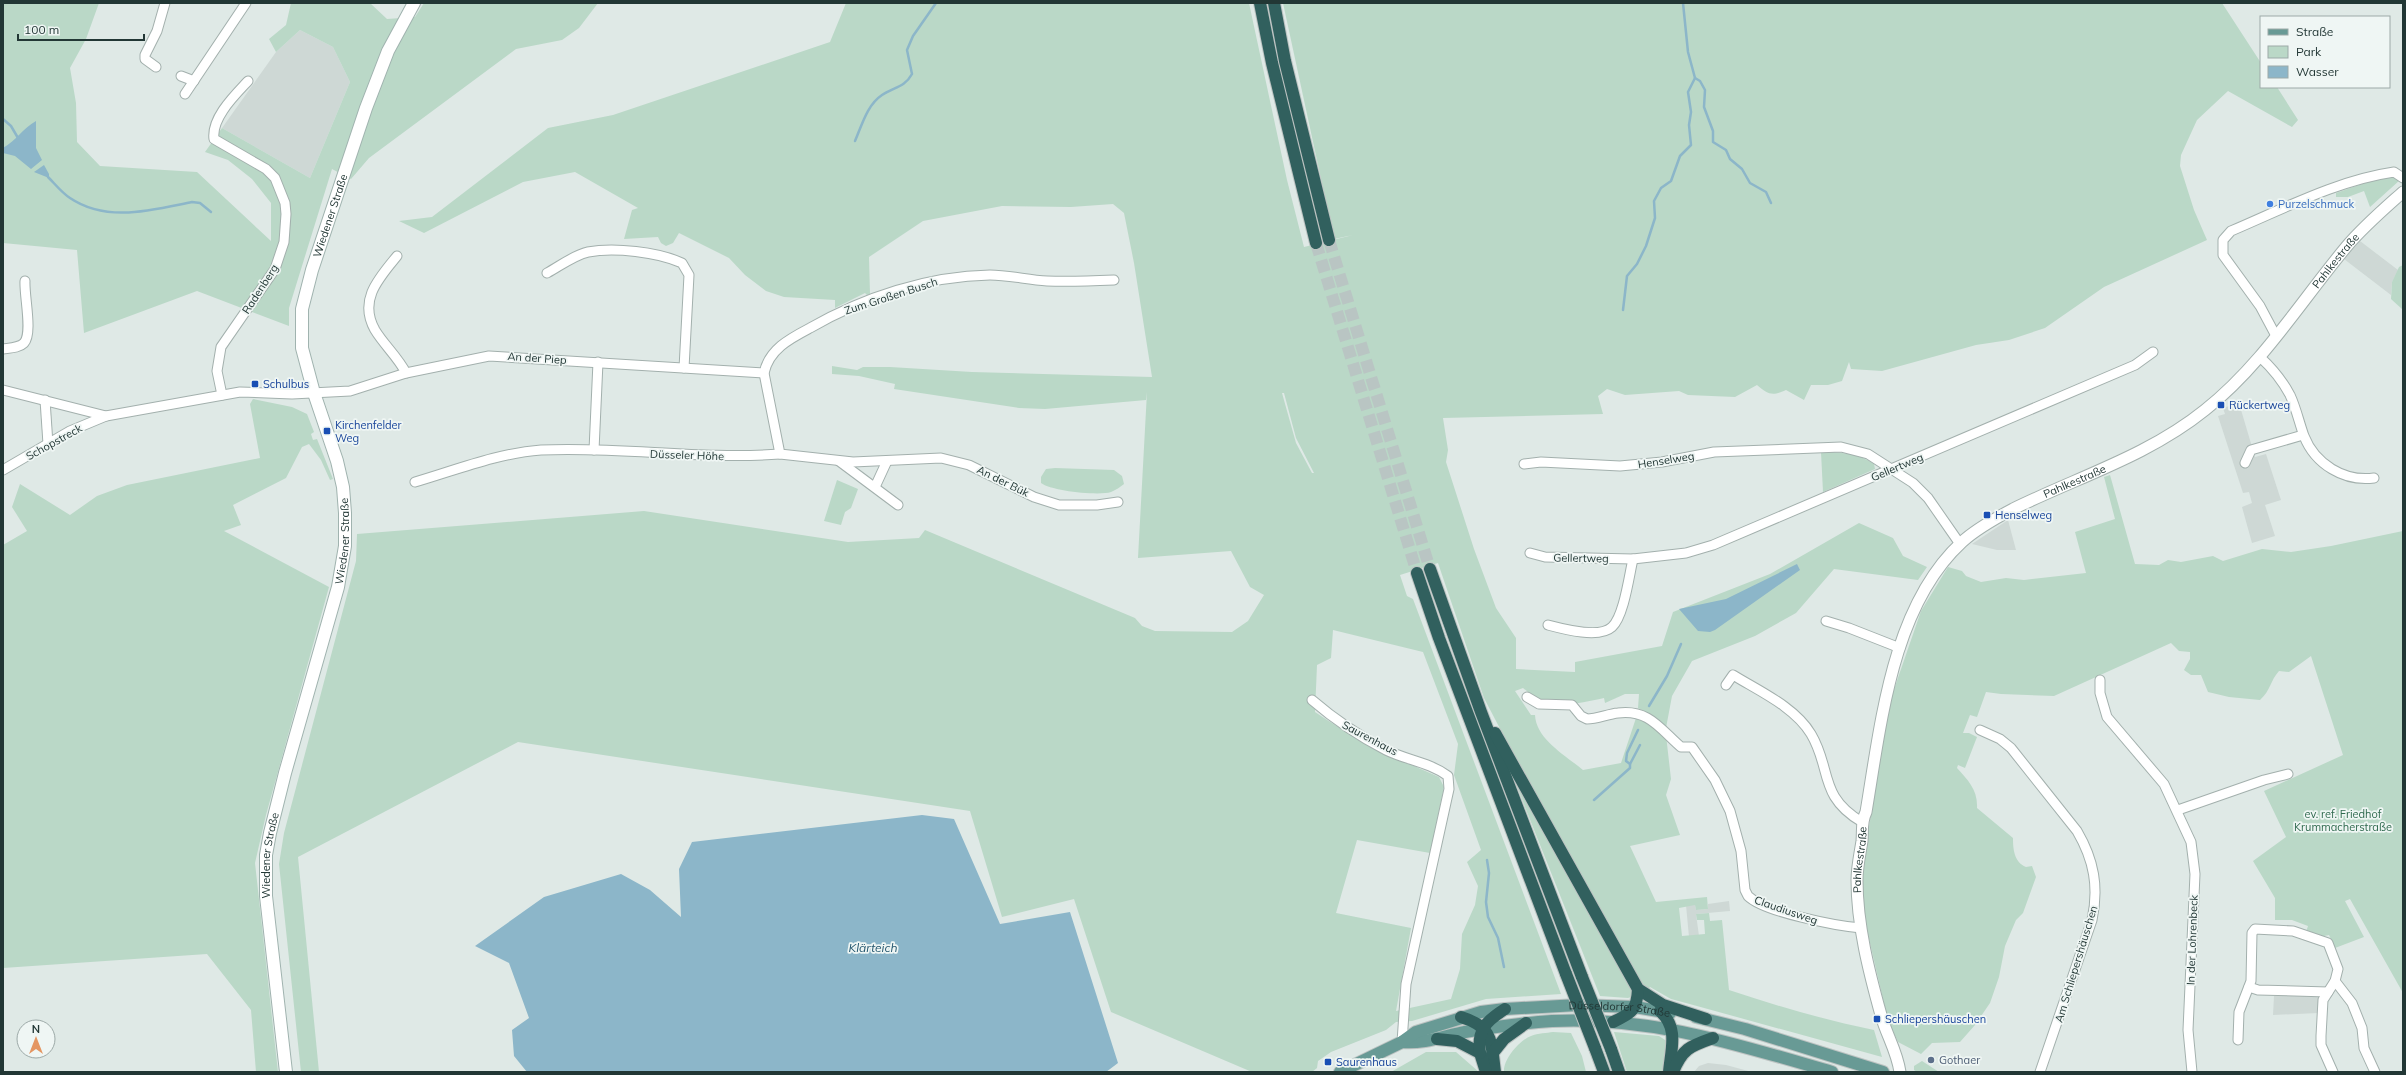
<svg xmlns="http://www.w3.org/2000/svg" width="2406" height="1075" font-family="Mulish,sans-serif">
<rect width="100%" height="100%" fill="#dfe9e6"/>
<g fill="#ced8d5">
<path d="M 300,30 L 333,47 L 350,82 L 310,178 L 222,128 L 276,52 Z"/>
<path d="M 2360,241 L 2398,270 L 2392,282 L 2391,295 L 2344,259 Z"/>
<path d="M 2224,403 L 2226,407 L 2239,403 L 2255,457 L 2266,454 L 2281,500 L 2265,505 L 2275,536 L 2252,543 L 2242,507 L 2252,503 L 2249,492 L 2243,493 L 2218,416 L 2225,414 L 2222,405 Z"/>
<path d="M 2008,520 L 2016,550 L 1997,550 L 1972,544 Z"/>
<path d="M 1729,901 L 1730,911 L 1696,914 L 1699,936 L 1689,937 L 1686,905 L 1695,905 L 1696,910 L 1708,909 L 1708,904 Z"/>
<path d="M 2318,995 L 2318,1013 L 2273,1015 L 2274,996 Z"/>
<path d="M 1708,1063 L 1726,1065 L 1752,1072 L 1694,1072 L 1699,1066 Z"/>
</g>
<g fill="#bad8c7" fill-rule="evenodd">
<path d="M 3,3 L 99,3 L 86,39 L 70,68 L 76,103 L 77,142 L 100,166 L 197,172 L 271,241 L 271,203 L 252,179 L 228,160 L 205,152 L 222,128 L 310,178 L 350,82 L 333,47 L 300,30 L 276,52 L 269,39 L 286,25 L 291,3 L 370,3 L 387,19 L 415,17 L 424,3 L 598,3 L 579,28 L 562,40 L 516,49 L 369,158 L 351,179 L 332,169 L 289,308 L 289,326 L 197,291 L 84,333 L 77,250 L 3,243 Z"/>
<path d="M 846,3 L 1249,3 L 1287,180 L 1304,247 L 1353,235 L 1334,239 L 1283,3 L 2222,3 L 2261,63 L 2261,87 L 2277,87 L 2298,120 L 2292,127 L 2228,91 L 2197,120 L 2181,155 L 2180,166 L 2194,210 L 2207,240 L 2104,287 L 2045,328 L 2009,340 L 1976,345 L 1882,371 L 1851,369 L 1849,362 L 1842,381 L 1828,385 L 1811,385 L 1804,400 L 1786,390 C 1773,396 1768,395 1757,385 L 1735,397 L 1688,395 L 1679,391 L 1625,395 L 1607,389 L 1598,396 L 1603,414 L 1443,418 L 1448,450 L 1446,462 L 1474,549 L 1496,608 L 1516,638 L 1516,669 L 1575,672 L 1575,662 L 1662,646 L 1673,612 L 1770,574 L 1859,523 L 1893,538 L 1903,556 L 1927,567 L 1918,580 L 1834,569 L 1796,613 L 1755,636 L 1692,661 L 1672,696 L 1666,728 L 1651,715 L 1638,708 L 1639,694 L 1625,694 L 1605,703 L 1604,698 C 1572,705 1549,710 1523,688 L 1515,691 L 1531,715 L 1535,715 C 1536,739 1565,755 1583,770 L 1621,763 L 1636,718 L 1641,716 L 1666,735 L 1671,779 L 1666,795 L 1680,835 L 1630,846 L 1656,902 L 1707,897 L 1708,909 L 1696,910 L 1695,905 L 1679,908 L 1682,936 L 1705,934 L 1704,920 L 1697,920 L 1696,914 L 1709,913 L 1710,921 L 1722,920 L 1729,990 C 1777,1006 1825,1020 1874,1030 L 1882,1057 L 1686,1003 L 1671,999 L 1650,987 L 1647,991 L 1641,985 L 1555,834 L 1484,698 L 1438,563 L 1400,575 L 1407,596 L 1413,599 L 1561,994 L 1486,999 L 1412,1021 L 1396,1022 L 1386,1030 L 1331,1052 L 1318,1061 L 1317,1068 L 1312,1072 L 1252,1072 L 1111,1012 L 1074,899 L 1002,917 L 970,811 L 518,742 L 298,857 L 319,1072 L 301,1072 L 279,864 L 284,833 L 356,561 L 357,534 L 644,511 L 848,542 L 919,538 L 925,530 L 1135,618 L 1142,626 L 1155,631 L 1232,632 L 1248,621 L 1264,595 L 1250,587 L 1231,551 L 1138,558 L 1147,392 L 1146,400 L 1045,409 L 1019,408 L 894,389 L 895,384 L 859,376 L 832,374 L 832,366 L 857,370 L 863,367 L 890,367 L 972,372 L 1152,377 L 1134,263 L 1124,213 L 1113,204 L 1071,207 L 1002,206 L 923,221 L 869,257 L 870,294 L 867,295 L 865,293 L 835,308 L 835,300 L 784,297 L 766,291 L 745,275 L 729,258 L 679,233 L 673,243 L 666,246 L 661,243 L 658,237 L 624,239 L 632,210 L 638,208 L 575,172 L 523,182 L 424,233 L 399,221 L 432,217 L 548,128 L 613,115 L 830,42 ZM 1282,393 L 1284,393 L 1296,438 L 1314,473 L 1312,473 L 1296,443 ZM 1333,630 L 1423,652 L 1458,744 L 1454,775 L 1481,850 L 1467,862 L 1478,886 L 1475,905 L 1462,934 L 1460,969 L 1451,999 L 1396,1011 L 1411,928 L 1336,913 L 1357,840 L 1430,853 L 1444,787 L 1439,777 C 1395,758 1354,739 1315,712 L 1317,665 L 1331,658 Z"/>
<path d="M 2388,175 L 2400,180 L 2370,207 L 2364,191 L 2348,197 L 2336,197 L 2336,193 Z"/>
<path d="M 2403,265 L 2403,310 L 2391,299 L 2392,282 L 2399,267 Z"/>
<path d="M 253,399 L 292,407 L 307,414 L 314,432 L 311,434 L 313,440 L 317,439 L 333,479 L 330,480 L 321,460 L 309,444 L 302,447 L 286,478 L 233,505 L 241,525 L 224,531 L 329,587 L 266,815 L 255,863 L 278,1072 L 256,1072 L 251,1010 L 207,954 L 3,968 L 3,545 L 27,531 L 12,507 L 20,484 L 70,515 L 97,496 L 127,485 L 260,458 L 250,404 Z"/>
<path d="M 1821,452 C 1840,452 1858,453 1874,464 L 1875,469 L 1823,492 Z"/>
<path d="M 1055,468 L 1114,470 L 1122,476 L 1124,484 C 1120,487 1116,490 1111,492 C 1099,496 1051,491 1041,483 L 1041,477 L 1046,469 Z"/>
<path d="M 2110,475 L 2135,564 L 2159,565 L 2168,560 L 2181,562 L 2213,556 L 2223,561 L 2262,549 L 2291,552 L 2331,546 L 2403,531 L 2403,993 L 2350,899 L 2345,901 L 2364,937 L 2335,948 L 2329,935 L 2319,937 L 2306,932 L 2308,926 L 2292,920 L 2275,920 L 2275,898 L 2253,861 L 2286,837 L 2264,791 L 2343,755 L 2311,656 L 2289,672 L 2279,671 C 2270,681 2271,690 2260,700 L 2229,697 L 2208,692 L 2201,675 L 2191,675 L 2184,670 L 2190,659 L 2190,652 L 2179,651 L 2171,643 L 2054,696 L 2001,694 L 1986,692 L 1977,717 L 1970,715 L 1963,733 L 1969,733 L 1977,737 L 1965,768 L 1958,765 L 1957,768 C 1968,780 1978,790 1977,808 L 2013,838 C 2013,849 2014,862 2026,867 L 2032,866 L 2036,877 L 2023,913 L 2016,920 L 2005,946 L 1999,977 L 1990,1003 L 1975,1025 L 1960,1042 L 1932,1043 L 1921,1054 L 1898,1042 L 1888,1021 L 1867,930 L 1862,900 L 1862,869 L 1890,701 L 1921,611 L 1948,567 L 1962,571 L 1966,576 L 1981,582 L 2006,578 L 2024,580 L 2086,573 L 2075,532 L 2115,519 L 2104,477 Z"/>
<path d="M 837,480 L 858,489 L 851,508 L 845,512 L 841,525 L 824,521 Z"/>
<path d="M 1506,759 L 1631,986 L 1634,996 L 1628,998 L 1600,996 Z"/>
<path d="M 1553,1032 L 1571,1033 L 1582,1056 L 1586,1072 L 1504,1072 C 1503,1059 1520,1040 1531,1036 C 1538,1033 1547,1033 1553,1032 Z"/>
<path d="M 1614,1032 L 1659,1036 L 1668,1042 L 1665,1072 L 1627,1072 Z"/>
<path d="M 1426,1052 L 1456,1052 L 1479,1072 L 1391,1072 Z"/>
<path d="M 1922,1061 L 1939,1072 L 1917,1072 L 1914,1070 L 1914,1066 Z"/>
</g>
<g fill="#8cb6c9">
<path d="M 36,121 L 36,148 L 42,160 L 31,169 L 15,156 L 3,153 L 3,148 C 16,141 23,128 36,121 Z"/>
<path d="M 44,165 L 49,174 L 49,178 L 34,172 Z"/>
<path d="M 1797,564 L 1800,570 L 1715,630 L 1710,632 L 1698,631 L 1679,609 L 1726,599 Z"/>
<path d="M 922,815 L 954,819 L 1000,924 L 1070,912 L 1118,1063 L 1106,1072 L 527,1072 L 514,1056 L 512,1030 L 529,1018 L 509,963 L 475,946 L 544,897 L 621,874 L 650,890 L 681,917 L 679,869 L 692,842 Z"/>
</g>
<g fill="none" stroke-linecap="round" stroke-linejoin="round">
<g stroke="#8cb6c9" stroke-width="2.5">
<path d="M 1695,78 L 1700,81 L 1705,90 L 1704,107 L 1713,131 L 1713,142 L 1726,150 L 1730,159 L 1742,169 L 1750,183 L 1766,192 L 1771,203"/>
<path d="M 3,119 L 11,126 L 18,138"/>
<path d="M 855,141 C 862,125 867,105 882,95 C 894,87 905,87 912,74 L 907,50 L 913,36 L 936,3"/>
<path d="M 48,177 C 55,184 62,193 70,198 C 107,223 152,210 192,202 L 200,203 L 211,212"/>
<path d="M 1623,310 L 1627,276 L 1637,264 L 1646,246 L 1655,218 L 1654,201 L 1661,188 L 1671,181 L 1680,156 L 1691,145 L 1689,125 L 1691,112 L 1688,92 L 1695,78 L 1688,52 L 1683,3"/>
<path d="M 1649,706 L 1667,676 L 1681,644"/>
<path d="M 1630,764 L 1640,745"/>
<path d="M 1594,800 L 1630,768 L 1630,764 L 1626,761 L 1627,753 L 1638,730"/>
<path d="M 1487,860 L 1489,873 L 1486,902 L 1488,917 L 1498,938 L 1504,967"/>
</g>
<g stroke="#b9c5c3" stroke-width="12" stroke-dasharray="12 6" stroke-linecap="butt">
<path d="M 1329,240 L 1430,569"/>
<path d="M 1316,243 L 1417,573"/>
</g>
<defs>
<g id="minor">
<path d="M 156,67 L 145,59 L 145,55 L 157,31 L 165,3"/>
<path d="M 181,76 L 194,81"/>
<path d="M 185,94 L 246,3"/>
<path d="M 397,256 C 379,278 358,300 375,330 C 384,345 398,357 406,373"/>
<path d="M 547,273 C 560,266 574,255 588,252 C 614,247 658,252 682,263 L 689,275 L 684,368"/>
<path d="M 1114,280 C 1092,281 1069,282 1047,281 C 1028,280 1009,275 990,275 C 928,276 864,297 810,328 C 791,338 769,349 764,373 L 780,454 L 853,462 L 941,458 L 969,465 L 1034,497 L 1059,505 L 1097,505 L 1118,502"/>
<path d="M 2276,336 L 2260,306 L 2223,255 L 2223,240 L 2231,231 C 2283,209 2338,180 2394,172 L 2403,178"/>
<path d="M 3,349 C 10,348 19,348 24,343 C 33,333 24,296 25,281"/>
<path d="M 2260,357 C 2272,368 2282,380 2290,395 C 2296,408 2299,422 2304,436 C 2315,464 2344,482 2374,478"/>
<path d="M 3,390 L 106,416 L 240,392 L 292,394 L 350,391 L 406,373 L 489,356 L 764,373"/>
<path d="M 222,395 L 217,371 L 221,347 L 275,269 L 284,242 L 286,214 L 285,203 L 275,178 L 266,169 L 214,139 C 211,118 235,95 248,81"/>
<path d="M 45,400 L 48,444"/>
<path d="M 594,450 L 598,362"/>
<path d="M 839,461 L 898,505"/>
<path d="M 2245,463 L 2251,450 L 2303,435"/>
<path d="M 1524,464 L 1541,462 L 1620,466 L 1662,462 L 1714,452 L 1841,447 L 1868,454 L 1913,483 L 1928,498 L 1960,544"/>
<path d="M 3,470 L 70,431 L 106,416"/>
<path d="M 415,482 C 456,470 498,453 541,450 C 621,446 700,460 780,454"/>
<path d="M 875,487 L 887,461"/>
<path d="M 1530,553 L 1545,557 L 1633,559 L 1686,553 L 1713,545 L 2135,365 L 2153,352"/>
<path d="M 1826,621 L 1849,628 L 1900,648"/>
<path d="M 1548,625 C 1563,629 1599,639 1612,627 C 1624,616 1629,576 1633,559"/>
<path d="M 2100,680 L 2100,693 L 2107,717 L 2164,784 L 2191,842 L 2195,874 L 2188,1030 L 2192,1072"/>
<path d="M 1726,685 L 1733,675 C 1759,691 1795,707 1811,734 C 1832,769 1818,796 1862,822"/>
<path d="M 1527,697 L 1539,704 L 1572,705 L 1581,716 L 1587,719 C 1597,719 1608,714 1618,713 C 1649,709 1660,729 1681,747 L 1692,747 L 1715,780 L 1730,811 L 1741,851 L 1745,890 L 1748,896 C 1764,912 1837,926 1861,928"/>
<path d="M 1312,700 C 1334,719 1359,736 1386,750 C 1406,760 1429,762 1448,776 L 1449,789 L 1406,984 L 1402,1042"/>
<path d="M 1980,730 L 2000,739 L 2011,748 L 2077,831 C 2094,860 2099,887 2092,920 L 2040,1072"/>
<path d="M 2178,810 L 2264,780 L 2288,774"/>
<path d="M 2335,981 L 2352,1003 L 2362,1028 L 2364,1048 L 2375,1072"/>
<path d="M 2249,987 L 2258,990 L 2328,992"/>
<path d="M 2238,1040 L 2239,1012 L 2251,981 L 2252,933 L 2255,929 L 2293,931 L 2328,943 L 2338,969 L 2335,981 L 2323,1000 L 2321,1036 L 2321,1045 L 2333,1072"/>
</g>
<g id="tertiary">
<path id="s1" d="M 1900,1072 C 1897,1051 1886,1034 1881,1015 C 1869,972 1857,925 1857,880 C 1857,867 1860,854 1862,841 C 1863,830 1861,822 1866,812 C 1881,723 1892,606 1962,542 C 1976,529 1996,518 2013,509 C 2078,477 2148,456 2205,410 C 2262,365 2301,301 2347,246 C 2364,226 2384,209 2403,192"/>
</g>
<g id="secondary">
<path id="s2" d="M 286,1072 L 266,896 L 266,855 L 270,833 L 285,773 L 338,587 L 345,546 L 345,513 L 343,487 L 337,461 L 314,393 L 302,348 L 302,309 L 312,270 L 366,108 L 388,51 L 414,3"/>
</g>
<g id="primary">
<path d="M 1696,1017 L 1745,1029 L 1883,1072"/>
<path d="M 1402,1042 C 1424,1044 1444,1036 1465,1032 C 1494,1027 1523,1023 1552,1021 C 1651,1016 1739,1045 1832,1072"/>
<path id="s3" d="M 1340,1072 L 1402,1042 L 1416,1032 L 1481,1012 L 1505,1009 L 1578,1005 L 1635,1007 L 1670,1013"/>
</g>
<g id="motorway">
<path d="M 1260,3 L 1272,63 L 1316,243"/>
<path d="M 1274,3 L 1285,61 L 1329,240"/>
<path d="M 1430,569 L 1481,712 L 1582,977"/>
<path d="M 1417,573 L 1439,638 L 1566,974"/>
<path d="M 1495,733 L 1638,989 L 1663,1005 L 1706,1019"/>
<path d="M 1660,1011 C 1679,1028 1671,1049 1669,1072"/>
<path d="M 1461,1017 C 1494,1027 1491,1042 1495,1072"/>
<path d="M 1613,1022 C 1632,1013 1637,1010 1638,989"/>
<path d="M 1437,1039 L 1457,1041 L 1480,1053 L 1486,1072"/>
<path d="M 1595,1048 L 1604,1072"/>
<path d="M 1611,1049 L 1619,1072"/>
<path d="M 1480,1053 C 1477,1030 1486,1021 1505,1009"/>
<path d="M 1492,1054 L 1504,1039 L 1526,1023"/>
<path d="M 1673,1072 C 1682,1049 1690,1046 1713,1038"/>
</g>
</defs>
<use href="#minor" stroke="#a3b0ad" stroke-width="11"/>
<use href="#tertiary" stroke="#a3b0ad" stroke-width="13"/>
<use href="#secondary" stroke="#a0b3af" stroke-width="14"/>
<use href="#primary" stroke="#bdc3c2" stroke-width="14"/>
<use href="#motorway" stroke="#bdc3c2" stroke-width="14"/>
<use href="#minor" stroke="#fff" stroke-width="9"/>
<use href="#tertiary" stroke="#fff" stroke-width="11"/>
<use href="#secondary" stroke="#fff" stroke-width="12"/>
<use href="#primary" stroke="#689a95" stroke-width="12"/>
<use href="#motorway" stroke="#31605e" stroke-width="12"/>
<defs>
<g id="motorway-bridge">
<path d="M 1566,974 L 1595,1048"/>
<path d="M 1582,977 L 1611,1049"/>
</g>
</defs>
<use href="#motorway-bridge" stroke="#bdc3c2" stroke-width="14" stroke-linecap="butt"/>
<use href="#motorway-bridge" stroke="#31605e" stroke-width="12"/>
</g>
<circle fill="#3f7fe0" stroke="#eff6f4" stroke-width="1.5" cx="2270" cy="204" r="4"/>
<g fill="#1a4fb4" stroke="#eff6f4" stroke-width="1.5">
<rect x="251" y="380" width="8" height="8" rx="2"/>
<rect x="2217" y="401" width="8" height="8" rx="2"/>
<rect x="323" y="427" width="8" height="8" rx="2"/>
<rect x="1983" y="511" width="8" height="8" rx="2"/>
<rect x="1873" y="1015" width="8" height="8" rx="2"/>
<rect x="1324" y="1058" width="8" height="8" rx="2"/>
</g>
<circle fill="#5c6f8a" stroke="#eff6f4" stroke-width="1.5" cx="1931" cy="1060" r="4"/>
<g text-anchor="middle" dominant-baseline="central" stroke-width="3.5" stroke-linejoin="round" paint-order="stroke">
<g font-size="11" fill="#366cbe" stroke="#eff6f4" text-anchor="start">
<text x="2278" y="204">Purzelschmuck</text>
</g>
<g font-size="11" fill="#223735" stroke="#eff6f4">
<text stroke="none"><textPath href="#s2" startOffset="878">Wiedener Straße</textPath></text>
<text stroke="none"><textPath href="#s1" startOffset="1035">Pahlkestraße</textPath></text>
<text transform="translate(260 289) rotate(-57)">Radenberg</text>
<text transform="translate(891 296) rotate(-18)">Zum Großen Busch</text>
<text transform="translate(537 358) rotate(4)">An der Piep</text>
<text transform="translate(54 442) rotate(-29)">Schopstreck</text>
<text transform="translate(687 455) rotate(2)">Düsseler Höhe</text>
<text transform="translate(1666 460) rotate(-9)">Henselweg</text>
<text transform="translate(1897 467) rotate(-23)">Gellertweg</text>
<text transform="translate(1003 481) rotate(26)">An der Bük</text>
<text stroke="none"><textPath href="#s1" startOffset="687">Pahlkestraße</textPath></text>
<text stroke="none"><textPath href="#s2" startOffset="542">Wiedener Straße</textPath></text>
<text transform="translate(1581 558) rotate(1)">Gellertweg</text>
<text transform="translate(1370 738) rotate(28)">Saurenhaus</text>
<text stroke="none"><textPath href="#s2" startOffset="218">Wiedener Straße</textPath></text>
<text stroke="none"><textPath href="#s1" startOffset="218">Pahlkestraße</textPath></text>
<text transform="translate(1786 910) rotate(19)">Claudiusweg</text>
<text transform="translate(2192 940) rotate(-88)">In der Lohrenbeck</text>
<text transform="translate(2076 964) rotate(-73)">Am Schliepershäuschen</text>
<text stroke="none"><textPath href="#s3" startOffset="293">Düsseldorfer Straße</textPath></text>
</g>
<g font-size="11" fill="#164399" stroke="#eff6f4" text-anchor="start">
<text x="263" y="384">Schulbus</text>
<text x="2229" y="405">Rückertweg</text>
<text x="335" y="425">Kirchenfelder<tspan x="335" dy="13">Weg</tspan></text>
<text x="1995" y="515">Henselweg</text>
<text x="1885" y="1019">Schliepershäuschen</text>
<text x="1336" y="1062">Saurenhaus</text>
</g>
<g font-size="11" fill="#306a4f" stroke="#eff6f4">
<text x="2343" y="814">ev. ref. Friedhof<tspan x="2343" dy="13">Krummacherstraße</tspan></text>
</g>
<g font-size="11" fill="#4e5e75" stroke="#eff6f4" text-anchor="start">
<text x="1939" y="1060">Gothaer</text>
</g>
<g font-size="12" font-style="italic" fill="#22556d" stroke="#eff6f4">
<text x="873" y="947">Klärteich</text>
</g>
</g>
<rect width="2406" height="1075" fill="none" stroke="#223735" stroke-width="8"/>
<rect x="2260" y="16" width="130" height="72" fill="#eff6f4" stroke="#9daaa8"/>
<rect x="2268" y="29" width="20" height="6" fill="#689a95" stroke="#9daaa8"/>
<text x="2296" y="36" font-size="12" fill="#223735">Straße</text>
<rect x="2268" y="46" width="20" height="12" fill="#bad8c7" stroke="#9daaa8"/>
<text x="2296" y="56" font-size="12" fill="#223735">Park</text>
<rect x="2268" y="66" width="20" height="12" fill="#8cb6c9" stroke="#9daaa8"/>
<text x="2296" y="76" font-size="12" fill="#223735">Wasser</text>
<g transform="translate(36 1039)"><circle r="19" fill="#eff6f4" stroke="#9daaa8"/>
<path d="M0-3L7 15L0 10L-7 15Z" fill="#e49662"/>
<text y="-6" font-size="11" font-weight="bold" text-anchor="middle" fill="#223735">N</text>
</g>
<path d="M18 34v6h126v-6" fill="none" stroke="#223735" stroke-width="2"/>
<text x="24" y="34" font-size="12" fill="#223735" stroke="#eff6f4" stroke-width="3" paint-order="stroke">100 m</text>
</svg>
